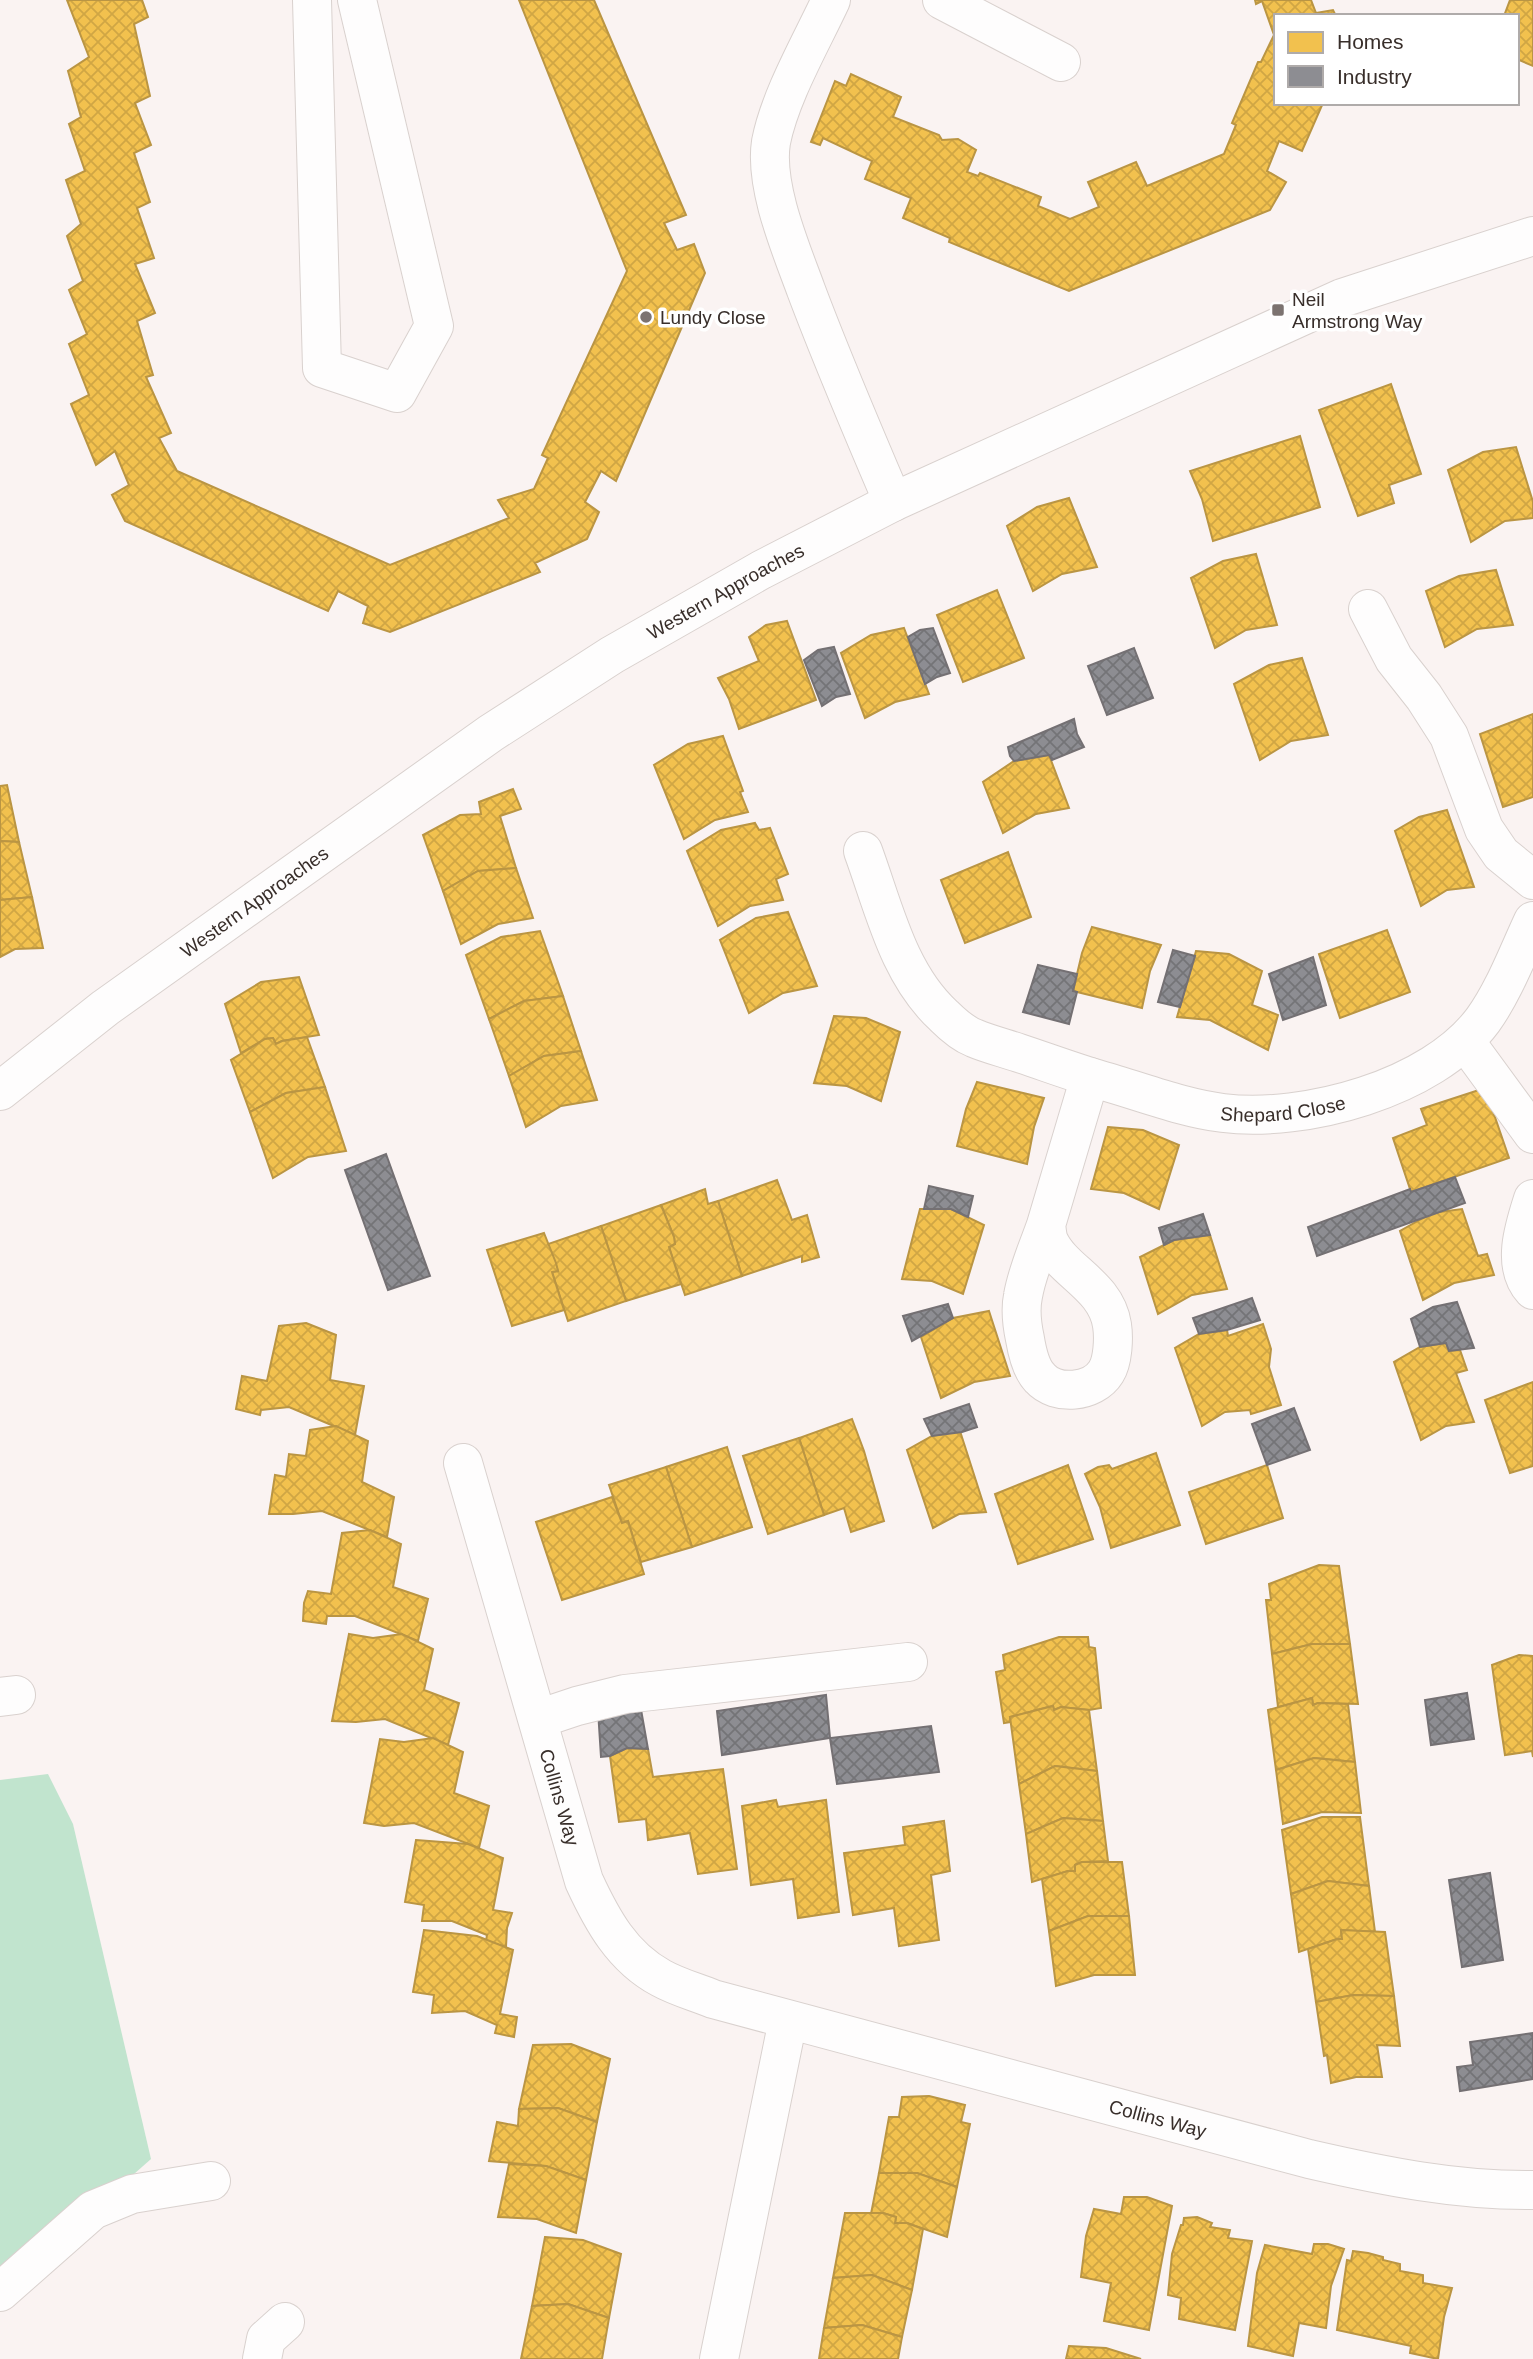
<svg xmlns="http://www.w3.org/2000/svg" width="1533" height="2359" font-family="Helvetica,sans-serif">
<defs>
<pattern id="homes-cross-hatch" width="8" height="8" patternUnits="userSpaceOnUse" patternTransform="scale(1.75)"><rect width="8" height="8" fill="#f2c14e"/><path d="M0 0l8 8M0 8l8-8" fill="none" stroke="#d0a644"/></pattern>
<pattern id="industry-cross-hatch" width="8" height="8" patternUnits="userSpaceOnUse" patternTransform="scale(1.75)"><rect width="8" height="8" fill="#8d8d92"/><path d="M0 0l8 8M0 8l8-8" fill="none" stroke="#747477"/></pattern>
</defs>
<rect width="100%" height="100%" fill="#faf3f2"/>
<path fill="#c1e4ce" d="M 48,1774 L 73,1824 L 151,2159 L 0,2292 L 0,1780 Z"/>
<g fill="url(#homes-cross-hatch)" stroke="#ba9543" stroke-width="2">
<path d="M 67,0 L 142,0 L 148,17 L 134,24 L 150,96 L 135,103 L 151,145 L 134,153 L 150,202 L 137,208 L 154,258 L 135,264 L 155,313 L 137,321 L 153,375 L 146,377 L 171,433 L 159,438 L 177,471 L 390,565 L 509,518 L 498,500 L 534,489 L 548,458 L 542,455 L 627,271 L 519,0 L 594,0 L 686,215 L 664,223 L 677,250 L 694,244 L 705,273 L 616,481 L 601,471 L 585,502 L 599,512 L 587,539 L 535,563 L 540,572 L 390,632 L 363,623 L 368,606 L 338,591 L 328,611 L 125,521 L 112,495 L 129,485 L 115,451 L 96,465 L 71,404 L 89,395 L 69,344 L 87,334 L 69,290 L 83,281 L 67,236 L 81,224 L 66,180 L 85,171 L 69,124 L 81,117 L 68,71 L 89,57 Z"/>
<path d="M 1255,0 L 1311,0 L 1316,13 L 1333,10 L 1336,16 L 1276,16 L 1276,103 L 1323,103 L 1302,151 L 1279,141 L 1267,171 L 1286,182 L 1270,210 L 1069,291 L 949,242 L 950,238 L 903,218 L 911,198 L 865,179 L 872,161 L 823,138 L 820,145 L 811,142 L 835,81 L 846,86 L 851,74 L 901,97 L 893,117 L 939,135 L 942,140 L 958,139 L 976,150 L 967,172 L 978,176 L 980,173 L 1041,197 L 1038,206 L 1070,219 L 1099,207 L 1088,182 L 1136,162 L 1147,186 L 1224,154 L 1236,125 L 1232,123 L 1258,62 L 1261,62 L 1274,35 L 1262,1 L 1256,4 Z"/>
<path d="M 1510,0 L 1533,0 L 1533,66 L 1517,59 L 1517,16 L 1504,16 Z"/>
<path d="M 1391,384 L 1421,474 L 1389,485 L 1394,503 L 1358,516 L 1319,410 Z"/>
<path d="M 1300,436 L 1320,507 L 1213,541 L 1202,499 L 1190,471 Z"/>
<path d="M 1516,447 L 1533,502 L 1533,518 L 1505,521 L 1471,542 L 1448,470 L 1483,452 Z"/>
<path d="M 1069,498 L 1097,567 L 1062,574 L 1033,591 L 1007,526 L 1037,507 Z"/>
<path d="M 1256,554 L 1277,625 L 1246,630 L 1215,648 L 1191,578 L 1223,561 Z"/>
<path d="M 1496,570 L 1513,625 L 1477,629 L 1445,647 L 1426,591 L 1459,576 Z"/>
<path d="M 997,590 L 1024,658 L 963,682 L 937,615 Z"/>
<path d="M 787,621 L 816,700 L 739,729 L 729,699 L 718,678 L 759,661 L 749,637 L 766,625 Z"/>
<path d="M 904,628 L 929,694 L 895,702 L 865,718 L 841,653 L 871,635 Z"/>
<path d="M 1302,658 L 1328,735 L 1291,741 L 1260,760 L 1234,684 L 1269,665 Z"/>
<path d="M 1533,714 L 1533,797 L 1503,807 L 1480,734 Z"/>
<path d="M 723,736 L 743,791 L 740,792 L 748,812 L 715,820 L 684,839 L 654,765 L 688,744 Z"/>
<path d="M 1049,755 L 1069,808 L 1036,814 L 1003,833 L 983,782 L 1014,761 Z"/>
<path d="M 7,785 L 19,842 L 0,841 L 0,786 Z"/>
<path d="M 513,789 L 521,809 L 500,816 L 516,868 L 478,871 L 443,891 L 423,835 L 460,815 L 481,814 L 479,802 Z"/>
<path d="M 1447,810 L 1474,887 L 1447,890 L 1421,906 L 1395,831 L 1419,817 Z"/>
<path d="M 755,823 L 759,830 L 770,828 L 788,874 L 776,879 L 783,900 L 750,906 L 718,926 L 687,851 L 721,830 Z"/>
<path d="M 0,841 L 19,842 L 32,897 L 0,900 Z"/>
<path d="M 1008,852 L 1031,917 L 965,943 L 941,880 Z"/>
<path d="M 516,868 L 533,918 L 498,924 L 461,944 L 443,891 L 478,871 Z"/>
<path d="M 32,897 L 43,948 L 15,949 L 0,957 L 0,900 Z"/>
<path d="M 788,912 L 817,986 L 783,993 L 749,1013 L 720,940 L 756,918 Z"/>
<path d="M 1092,927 L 1161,945 L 1150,971 L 1142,1008 L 1073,991 L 1082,953 Z"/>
<path d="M 1387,930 L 1410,992 L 1340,1018 L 1319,954 Z"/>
<path d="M 540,931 L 563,996 L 524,1001 L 489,1019 L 466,955 L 501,937 Z"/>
<path d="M 1196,951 L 1229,954 L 1262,971 L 1252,1005 L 1278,1015 L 1268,1050 L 1210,1020 L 1177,1017 Z"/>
<path d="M 299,977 L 319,1035 L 282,1041 L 276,1044 L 273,1038 L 265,1039 L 241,1053 L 225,1004 L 261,982 Z"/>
<path d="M 563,996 L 581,1051 L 544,1056 L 509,1076 L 489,1019 L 524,1001 Z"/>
<path d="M 834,1016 L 866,1018 L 900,1032 L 881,1101 L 847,1086 L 814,1083 Z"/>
<path d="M 307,1037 L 325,1087 L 286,1093 L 250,1112 L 231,1060 L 265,1039 L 273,1038 L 276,1044 L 282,1041 Z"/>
<path d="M 581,1051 L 597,1100 L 561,1106 L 526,1127 L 509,1076 L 544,1056 Z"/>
<path d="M 977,1082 L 1044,1098 L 1034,1127 L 1027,1164 L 957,1146 L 966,1109 Z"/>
<path d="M 325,1087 L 346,1151 L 308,1157 L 273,1178 L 250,1112 L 286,1093 Z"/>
<path d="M 1485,1088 L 1509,1158 L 1411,1192 L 1393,1138 L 1427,1125 L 1421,1109 Z"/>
<path d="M 1108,1127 L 1143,1130 L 1179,1145 L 1159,1209 L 1124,1193 L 1091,1189 Z"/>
<path d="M 777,1180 L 792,1220 L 807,1215 L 819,1257 L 802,1262 L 802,1256 L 742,1276 L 718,1201 Z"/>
<path d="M 705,1189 L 708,1204 L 718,1201 L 742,1276 L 685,1295 L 669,1247 L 675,1244 L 674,1237 L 661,1205 Z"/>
<path d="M 661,1205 L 674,1237 L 675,1244 L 669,1247 L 681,1284 L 626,1301 L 601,1226 Z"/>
<path d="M 920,1209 L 951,1209 L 984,1225 L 963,1294 L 932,1281 L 902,1279 Z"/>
<path d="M 1462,1209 L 1478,1256 L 1487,1254 L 1494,1275 L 1454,1283 L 1423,1300 L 1400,1231 L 1432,1213 Z"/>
<path d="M 601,1226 L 626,1301 L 568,1321 L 552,1272 L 558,1271 L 548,1244 Z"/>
<path d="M 544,1233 L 556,1263 L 558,1271 L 552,1272 L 564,1310 L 512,1326 L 487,1250 Z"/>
<path d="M 1210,1235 L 1227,1289 L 1192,1295 L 1158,1314 L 1140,1257 L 1174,1240 Z"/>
<path d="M 989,1311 L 1010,1376 L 974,1382 L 941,1398 L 921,1337 L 953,1318 Z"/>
<path d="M 306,1323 L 336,1335 L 330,1380 L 364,1386 L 355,1435 L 289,1407 L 261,1410 L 260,1415 L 236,1409 L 242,1376 L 267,1381 L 279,1326 Z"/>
<path d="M 1263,1324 L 1271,1349 L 1269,1367 L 1281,1405 L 1251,1414 L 1250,1410 L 1225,1412 L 1202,1426 L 1175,1348 L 1199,1334 L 1227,1330 L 1228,1336 Z"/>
<path d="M 1446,1343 L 1449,1351 L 1460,1350 L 1467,1370 L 1456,1373 L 1474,1422 L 1446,1426 L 1421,1440 L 1394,1362 L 1420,1347 Z"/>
<path d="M 1533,1382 L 1533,1466 L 1510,1473 L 1485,1400 Z"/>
<path d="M 852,1419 L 864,1451 L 884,1521 L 851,1532 L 844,1508 L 824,1515 L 799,1438 Z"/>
<path d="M 336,1426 L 368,1441 L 362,1482 L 394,1497 L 387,1537 L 322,1511 L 293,1514 L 269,1514 L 275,1475 L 286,1477 L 289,1454 L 306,1456 L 310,1430 Z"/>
<path d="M 960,1431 L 986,1512 L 959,1514 L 933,1528 L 907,1450 L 932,1436 Z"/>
<path d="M 799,1438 L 824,1515 L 768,1534 L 743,1456 Z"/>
<path d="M 727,1447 L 752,1527 L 692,1547 L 666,1467 Z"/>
<path d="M 1156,1453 L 1180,1525 L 1111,1548 L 1100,1507 L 1085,1474 L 1098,1467 L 1109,1465 L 1112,1469 Z"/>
<path d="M 1068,1465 L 1093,1539 L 1018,1564 L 995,1494 Z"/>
<path d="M 1267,1465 L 1283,1518 L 1206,1544 L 1189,1492 Z"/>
<path d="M 666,1467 L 692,1547 L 641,1562 L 628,1521 L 622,1523 L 609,1485 Z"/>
<path d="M 612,1497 L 622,1523 L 628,1521 L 644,1574 L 562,1600 L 536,1522 Z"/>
<path d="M 370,1530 L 401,1544 L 393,1587 L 428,1599 L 418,1641 L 355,1616 L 327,1616 L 326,1624 L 303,1621 L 304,1603 L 308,1591 L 331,1594 L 342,1533 Z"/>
<path d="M 1319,1565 L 1339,1566 L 1350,1644 L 1312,1644 L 1272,1654 L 1266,1600 L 1271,1600 L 1269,1584 Z"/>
<path d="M 349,1634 L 373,1638 L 402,1634 L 433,1649 L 424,1690 L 459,1703 L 448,1745 L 385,1719 L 356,1722 L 332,1721 Z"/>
<path d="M 1059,1637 L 1088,1637 L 1089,1647 L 1095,1648 L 1101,1708 L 1089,1710 L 1061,1707 L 1054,1710 L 1053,1706 L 1048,1707 L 1010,1717 L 1011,1722 L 1004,1723 L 996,1672 L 1005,1670 L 1003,1655 Z"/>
<path d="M 1312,1644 L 1350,1644 L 1358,1704 L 1318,1703 L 1313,1705 L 1312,1698 L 1278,1707 L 1272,1654 Z"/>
<path d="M 1519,1655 L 1533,1656 L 1533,1757 L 1532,1751 L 1505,1755 L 1499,1715 L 1492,1665 Z"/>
<path d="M 1312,1698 L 1313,1705 L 1318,1703 L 1348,1704 L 1355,1762 L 1314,1758 L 1276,1770 L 1268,1710 Z"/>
<path d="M 1053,1706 L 1054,1710 L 1061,1707 L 1089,1710 L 1097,1771 L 1055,1766 L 1019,1784 L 1010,1717 Z"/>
<path d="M 433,1738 L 463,1752 L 454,1793 L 489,1806 L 479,1848 L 414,1823 L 384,1826 L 364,1823 L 380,1739 L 404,1742 Z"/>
<path d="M 627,1748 L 648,1749 L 653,1777 L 723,1769 L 737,1869 L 698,1874 L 690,1833 L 648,1840 L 646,1819 L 619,1822 L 610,1756 Z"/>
<path d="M 1314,1758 L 1355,1762 L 1361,1813 L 1322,1812 L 1283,1824 L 1276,1770 Z"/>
<path d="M 1055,1766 L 1097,1771 L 1103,1821 L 1063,1818 L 1026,1834 L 1019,1784 Z"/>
<path d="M 776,1800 L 778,1807 L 826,1800 L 839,1912 L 798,1918 L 793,1879 L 751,1885 L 742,1806 Z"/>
<path d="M 1322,1817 L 1360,1817 L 1369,1886 L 1328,1881 L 1291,1894 L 1282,1830 Z"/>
<path d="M 1063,1818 L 1103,1821 L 1108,1861 L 1082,1862 L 1075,1865 L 1075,1871 L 1068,1871 L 1032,1882 L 1026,1834 Z"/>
<path d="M 944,1821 L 950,1871 L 931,1875 L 939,1940 L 899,1946 L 894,1908 L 853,1915 L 844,1853 L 905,1845 L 903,1827 Z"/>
<path d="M 416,1840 L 468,1844 L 503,1858 L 493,1910 L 512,1913 L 507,1928 L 506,1947 L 486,1941 L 487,1935 L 452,1921 L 422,1921 L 424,1905 L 405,1902 Z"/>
<path d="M 1082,1862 L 1122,1862 L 1129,1916 L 1088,1916 L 1049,1931 L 1042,1879 L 1068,1871 L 1075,1871 L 1075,1865 Z"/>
<path d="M 1328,1881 L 1369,1886 L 1375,1932 L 1341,1930 L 1342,1939 L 1337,1939 L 1299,1952 L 1291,1894 Z"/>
<path d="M 1088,1916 L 1129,1916 L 1135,1975 L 1094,1975 L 1056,1986 L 1049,1931 Z"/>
<path d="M 424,1930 L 477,1936 L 513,1950 L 500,2014 L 517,2017 L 514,2037 L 495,2033 L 497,2025 L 465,2011 L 432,2013 L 434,1995 L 413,1992 Z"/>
<path d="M 1341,1930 L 1385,1932 L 1394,1996 L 1353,1995 L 1316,2002 L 1308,1949 L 1337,1939 L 1342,1939 Z"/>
<path d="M 1353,1995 L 1394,1996 L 1400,2046 L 1377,2045 L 1382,2077 L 1356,2077 L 1331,2083 L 1327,2055 L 1324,2056 L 1316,2002 Z"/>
<path d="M 571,2044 L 610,2059 L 597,2122 L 558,2108 L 519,2109 L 533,2045 Z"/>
<path d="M 929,2096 L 965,2105 L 961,2122 L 970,2124 L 957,2187 L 917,2173 L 879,2173 L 889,2117 L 899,2117 L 902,2097 Z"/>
<path d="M 558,2108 L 597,2122 L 586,2180 L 546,2166 L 489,2161 L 497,2122 L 518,2126 L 519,2109 Z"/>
<path d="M 509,2164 L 546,2166 L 586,2180 L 576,2233 L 537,2219 L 498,2217 Z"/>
<path d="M 879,2173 L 917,2173 L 957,2187 L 947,2237 L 907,2223 L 895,2223 L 896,2217 L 883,2213 L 871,2214 Z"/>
<path d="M 1124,2197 L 1147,2197 L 1172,2206 L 1149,2330 L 1104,2321 L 1111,2283 L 1081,2277 L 1086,2236 L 1094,2209 L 1121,2214 Z"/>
<path d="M 845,2213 L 883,2213 L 896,2217 L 895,2223 L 907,2223 L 923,2229 L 912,2290 L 872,2275 L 833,2278 Z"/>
<path d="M 1197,2217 L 1212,2223 L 1210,2227 L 1230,2230 L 1228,2238 L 1252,2241 L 1235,2330 L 1179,2319 L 1181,2298 L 1168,2295 L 1172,2254 L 1181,2225 L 1183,2225 L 1184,2218 Z"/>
<path d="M 545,2237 L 583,2240 L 621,2254 L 609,2318 L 568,2304 L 532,2306 Z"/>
<path d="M 1314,2244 L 1328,2244 L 1344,2249 L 1331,2286 L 1326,2328 L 1299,2323 L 1293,2356 L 1248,2346 L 1257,2273 L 1265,2245 L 1312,2254 Z"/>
<path d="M 1353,2251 L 1368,2253 L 1383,2257 L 1383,2260 L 1400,2264 L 1400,2271 L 1423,2275 L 1423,2283 L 1452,2288 L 1444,2317 L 1438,2359 L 1410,2353 L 1411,2346 L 1337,2330 L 1347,2260 L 1351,2261 Z"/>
<path d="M 872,2275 L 912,2290 L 902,2337 L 862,2325 L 824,2328 L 833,2278 Z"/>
<path d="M 568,2304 L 609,2318 L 602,2359 L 521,2359 L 532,2306 Z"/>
<path d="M 862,2325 L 902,2337 L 898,2359 L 819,2359 L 824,2328 Z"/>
<path d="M 1069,2346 L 1106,2348 L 1141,2359 L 1066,2359 Z"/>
</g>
<g fill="url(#industry-cross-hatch)" stroke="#747073" stroke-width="2">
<path d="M 933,628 L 950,673 L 937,677 L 925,684 L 908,637 L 920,630 Z"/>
<path d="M 834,647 L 850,694 L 836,697 L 822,706 L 804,660 L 818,650 Z"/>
<path d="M 1134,648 L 1153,698 L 1107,715 L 1088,666 Z"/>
<path d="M 1074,719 L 1077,734 L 1084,747 L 1052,760 L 1049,755 L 1014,761 L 1010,756 L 1008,747 Z"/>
<path d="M 1173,950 L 1195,956 L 1180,1007 L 1158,1002 Z"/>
<path d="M 1313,957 L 1326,1005 L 1283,1020 L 1269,974 Z"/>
<path d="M 1038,965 L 1077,974 L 1073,991 L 1077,992 L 1069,1024 L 1023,1012 Z"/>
<path d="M 386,1154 L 430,1276 L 388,1290 L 345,1170 Z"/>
<path d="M 1455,1177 L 1465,1203 L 1317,1256 L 1308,1227 L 1410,1189 L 1411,1192 Z"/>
<path d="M 929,1186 L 973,1196 L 968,1217 L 951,1209 L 924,1209 Z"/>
<path d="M 1203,1214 L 1210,1235 L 1174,1240 L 1164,1245 L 1159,1228 Z"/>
<path d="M 1252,1298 L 1260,1320 L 1227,1330 L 1199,1334 L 1193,1318 Z"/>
<path d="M 1457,1302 L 1474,1348 L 1449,1351 L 1446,1343 L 1420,1347 L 1411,1319 L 1433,1307 Z"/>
<path d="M 948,1304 L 953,1318 L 912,1341 L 903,1316 Z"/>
<path d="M 969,1404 L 977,1427 L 962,1432 L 932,1436 L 924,1419 Z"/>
<path d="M 1294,1408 L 1310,1450 L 1267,1465 L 1252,1424 Z"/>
<path d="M 1467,1693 L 1474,1739 L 1431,1745 L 1425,1700 Z"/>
<path d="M 826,1695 L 830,1738 L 722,1755 L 717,1711 Z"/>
<path d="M 640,1704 L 648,1749 L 627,1748 L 610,1756 L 601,1757 L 598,1710 Z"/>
<path d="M 931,1726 L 939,1772 L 837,1784 L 830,1738 Z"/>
<path d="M 1490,1873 L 1503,1960 L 1462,1967 L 1449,1880 Z"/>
<path d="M 1533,2033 L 1533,2079 L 1460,2091 L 1457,2067 L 1473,2065 L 1470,2042 Z"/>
</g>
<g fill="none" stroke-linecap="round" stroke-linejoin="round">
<defs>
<g id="minor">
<path d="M 312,0 L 322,368 L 397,393 L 434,326 L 357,0"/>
<path d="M 831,0 C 811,43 780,96 771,142 C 764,186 791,249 806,290 C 833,362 863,432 893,502"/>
<path d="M 942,0 L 1061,62"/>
<path d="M 1368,609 L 1394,659 L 1424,697 L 1449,736 L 1484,829 L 1501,854 L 1533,880"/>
<path id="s1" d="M 863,851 C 884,908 898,974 944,1016 C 952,1024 964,1034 974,1038 C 988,1044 1004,1048 1019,1053 C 1046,1062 1073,1072 1100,1080 C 1140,1091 1182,1108 1223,1113 C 1304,1123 1432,1089 1483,1020 C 1504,991 1518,953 1533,921"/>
<path d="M 1465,1041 L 1533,1134"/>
<path id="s2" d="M 0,1091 L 105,1008 L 491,733 L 612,655 L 761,570 L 893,502 L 1342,298 L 1533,236"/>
<path d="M 1533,1199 C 1524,1227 1511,1266 1533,1290"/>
<path d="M 1046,1225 C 1038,1248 1027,1272 1023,1296 C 1020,1310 1022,1325 1025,1339 C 1027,1351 1031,1369 1040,1378 C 1056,1396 1093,1393 1106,1372 C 1113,1361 1114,1338 1112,1325 C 1106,1285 1063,1272 1049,1241 C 1047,1236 1047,1230 1046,1225 L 1090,1077"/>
<path id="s3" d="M 463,1463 L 584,1881 C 602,1920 622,1957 661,1978 C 677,1987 696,1992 713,1999 L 1309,2159 C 1383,2176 1457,2191 1533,2190"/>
<path d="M 0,1697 L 16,1695"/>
<path d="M 538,1719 L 577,1706 L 625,1694 L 908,1662"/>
<path d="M 0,2292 L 93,2210 L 132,2194 L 211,2181"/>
<path d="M 262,2359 L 266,2339 L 285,2322"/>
<path d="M 719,2359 L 788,2020"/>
</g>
</defs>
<use href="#minor" stroke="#d9d1ce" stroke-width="40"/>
<use href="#minor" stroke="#fefdfd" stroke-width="38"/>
</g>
<g fill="#7c7370" stroke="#fff" stroke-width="2.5">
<rect x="1271" y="303" width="14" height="14" rx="3.5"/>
<circle cx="646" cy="317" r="7"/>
</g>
<g text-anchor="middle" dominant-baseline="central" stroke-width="7" stroke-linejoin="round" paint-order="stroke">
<g font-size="19" fill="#382e2a" stroke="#fff" text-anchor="start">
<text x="1292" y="299">Neil<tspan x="1292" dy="22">Armstrong Way</tspan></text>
<text x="660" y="317">Lundy Close</text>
</g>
<g font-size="19" fill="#382e2a" stroke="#fff">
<text stroke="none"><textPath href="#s2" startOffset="882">Western Approaches</textPath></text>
<text stroke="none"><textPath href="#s2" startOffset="317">Western Approaches</textPath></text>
<text stroke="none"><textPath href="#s1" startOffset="544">Shepard Close</textPath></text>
<text stroke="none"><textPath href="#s3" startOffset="348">Collins Way</textPath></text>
<text stroke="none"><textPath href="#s3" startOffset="1078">Collins Way</textPath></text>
</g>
</g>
<rect x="1274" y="14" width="245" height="91" fill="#ffffff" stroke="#afabaa" stroke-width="2"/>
<rect x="1288" y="32" width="35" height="21" fill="#f2c14e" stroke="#afabaa" stroke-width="2"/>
<text x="1337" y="49" font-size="21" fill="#382e2a">Homes</text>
<rect x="1288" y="66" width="35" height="21" fill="#8d8d92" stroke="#afabaa" stroke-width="2"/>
<text x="1337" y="84" font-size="21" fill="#382e2a">Industry</text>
</svg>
